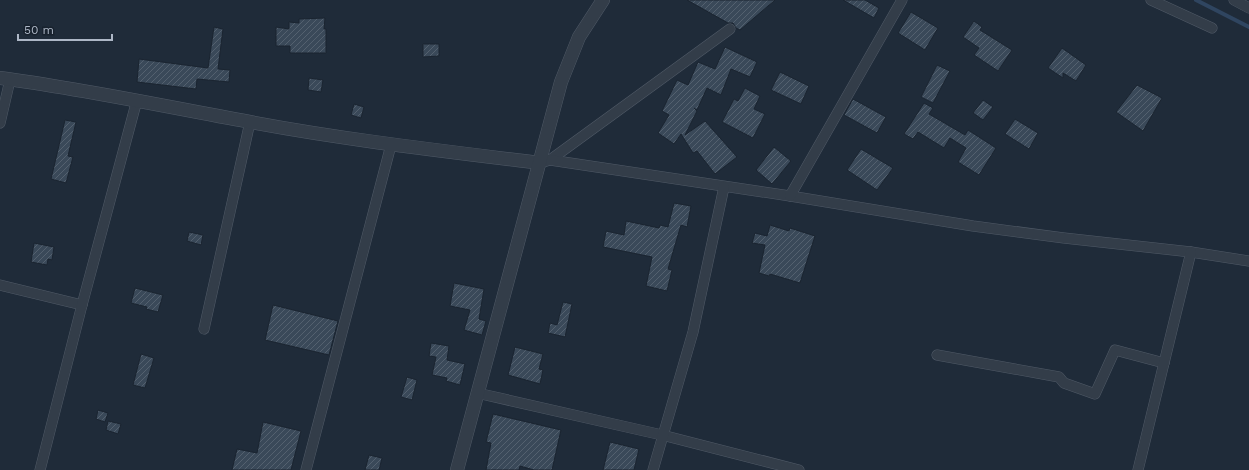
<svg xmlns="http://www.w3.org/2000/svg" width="1249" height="470" font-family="'Work Sans',sans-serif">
<defs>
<pattern id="building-hatch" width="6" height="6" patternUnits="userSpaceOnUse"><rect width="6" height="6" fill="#3a4959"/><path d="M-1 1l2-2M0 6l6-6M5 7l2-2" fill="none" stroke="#54616f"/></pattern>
</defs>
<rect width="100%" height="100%" fill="#1f2b39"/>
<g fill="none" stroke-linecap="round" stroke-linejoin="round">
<path stroke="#2f4560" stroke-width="4" d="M 1196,0 L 1249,27"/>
</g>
<g fill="url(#building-hatch)" stroke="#1a2430">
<path d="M 687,0 L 775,0 L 740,30 L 736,28 L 733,23 L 728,23 Z"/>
<path d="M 843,0 L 865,0 L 879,8 L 874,18 Z"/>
<path d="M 911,12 L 938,28 L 925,50 L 898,33 Z"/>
<path d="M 325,18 L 324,29 L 326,29 L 326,53 L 290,53 L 290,46 L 276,46 L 276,27 L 289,29 L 289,22 L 299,23 L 299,19 Z"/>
<path d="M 974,21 L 982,27 L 980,30 L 1012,50 L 998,71 L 974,55 L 979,48 L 963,37 Z"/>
<path d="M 214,27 L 223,29 L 218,69 L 230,70 L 229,82 L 197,79 L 196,89 L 137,82 L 139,59 L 208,68 Z"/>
<path d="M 423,44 L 439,44 L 439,56 L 423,57 Z"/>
<path d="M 725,47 L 757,62 L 750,77 L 731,69 L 721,95 L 707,88 L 697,110 L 694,108 L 697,111 L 685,135 L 705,121 L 737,157 L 715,174 L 697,151 L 693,153 L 681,134 L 674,144 L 658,133 L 669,115 L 662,111 L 677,80 L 688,85 L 698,62 L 715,69 Z"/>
<path d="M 1062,48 L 1086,65 L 1076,81 L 1063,73 L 1063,78 L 1048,68 Z"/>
<path d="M 937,65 L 950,71 L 933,103 L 921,97 Z"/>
<path d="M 780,72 L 809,86 L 801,104 L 771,90 Z"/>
<path d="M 309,78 L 323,80 L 321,92 L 308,90 Z"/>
<path d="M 1137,85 L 1162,98 L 1143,131 L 1116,112 Z"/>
<path d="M 745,88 L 760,96 L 754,109 L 765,114 L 753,138 L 722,122 L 734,99 L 738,101 Z"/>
<path d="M 853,99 L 886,117 L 877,133 L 844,115 Z"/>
<path d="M 983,100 L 993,107 L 983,120 L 973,113 Z"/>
<path d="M 924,103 L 933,108 L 929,114 L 965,135 L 968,130 L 996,148 L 979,175 L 958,162 L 966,148 L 950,138 L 944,148 L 918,132 L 913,139 L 904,134 Z"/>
<path d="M 354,104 L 364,107 L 361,118 L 351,115 Z"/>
<path d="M 1015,119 L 1038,133 L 1029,149 L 1005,134 Z"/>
<path d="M 65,120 L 76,122 L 68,156 L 73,157 L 66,183 L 51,179 Z"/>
<path d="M 774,147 L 791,161 L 772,184 L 756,170 Z"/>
<path d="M 861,149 L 893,168 L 877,190 L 847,170 Z"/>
<path d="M 674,203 L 691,206 L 687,227 L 681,225 L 668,269 L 672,270 L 667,291 L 646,286 L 652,257 L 603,247 L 606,231 L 624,235 L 626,221 L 659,228 L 660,225 L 668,227 Z"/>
<path d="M 770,225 L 789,231 L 790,228 L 815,236 L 800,283 L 770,274 L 769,276 L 759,273 L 765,245 L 752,243 L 755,233 L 767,236 Z"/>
<path d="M 189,232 L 203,235 L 201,245 L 187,241 Z"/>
<path d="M 34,243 L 54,247 L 52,260 L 48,259 L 47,265 L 31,262 Z"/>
<path d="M 454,283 L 484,289 L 479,319 L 486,321 L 482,335 L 464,330 L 470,310 L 450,306 Z"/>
<path d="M 135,288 L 163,295 L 158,312 L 146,309 L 147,307 L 131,303 Z"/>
<path d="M 563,302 L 572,304 L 565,337 L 548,333 L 550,323 L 557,325 Z"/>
<path d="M 273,305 L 338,321 L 329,355 L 265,340 Z"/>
<path d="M 431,343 L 449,346 L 447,360 L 465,364 L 460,385 L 446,381 L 447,378 L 432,375 L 436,357 L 429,356 Z"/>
<path d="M 515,347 L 543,354 L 539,369 L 543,370 L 540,384 L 508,375 Z"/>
<path d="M 141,354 L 154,358 L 145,388 L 133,385 Z"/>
<path d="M 407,377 L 417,380 L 412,400 L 401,397 Z"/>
<path d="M 98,410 L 108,413 L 105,422 L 96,419 Z"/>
<path d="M 493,414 L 561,430 L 552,470 L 534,470 L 520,466 L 519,470 L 486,470 L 491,443 L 486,442 Z"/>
<path d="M 108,421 L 121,424 L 118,434 L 106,430 Z"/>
<path d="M 263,422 L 301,431 L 291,470 L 232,470 L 237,449 L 257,453 Z"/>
<path d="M 610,442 L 639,449 L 634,470 L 603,470 Z"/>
<path d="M 369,455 L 382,458 L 379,470 L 365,470 Z"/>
</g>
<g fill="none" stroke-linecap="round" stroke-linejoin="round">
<defs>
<g id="minor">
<path d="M 1151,0 L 1212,28"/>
<path d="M 1234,0 L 1249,8"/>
<path d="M 0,123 L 10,80"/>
<path d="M 550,160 L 730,29"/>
<path d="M 540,163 L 550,160 L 790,196 L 973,226 L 1064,238 L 1191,252 L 1249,261"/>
<path d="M 790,196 L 902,0"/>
<path d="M 0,285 L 82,305"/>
<path d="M 204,329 L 250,122"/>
<path d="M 937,355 L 1059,377 L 1064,383 L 1095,394 L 1115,350 L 1164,363"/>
<path d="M 477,393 L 662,435 L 799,470"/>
<path d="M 40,470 L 82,305 L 137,100"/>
<path d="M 306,470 L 391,145"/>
<path d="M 653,470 L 693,332 L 724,187"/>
<path d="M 1138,470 L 1191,252"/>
</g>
<g id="tertiary">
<path d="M 0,78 C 84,89 167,107 250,122 C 346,140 443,151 540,163"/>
<path d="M 457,470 L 561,82 L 579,37 L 603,0"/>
</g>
</defs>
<use href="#minor" stroke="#505a67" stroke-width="11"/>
<use href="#tertiary" stroke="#505a67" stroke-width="14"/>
<use href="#minor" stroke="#333d49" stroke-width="10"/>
<use href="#tertiary" stroke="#333d49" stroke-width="13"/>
</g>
<path d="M18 34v6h94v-6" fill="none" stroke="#adb7c6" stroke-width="2"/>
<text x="24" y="34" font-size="12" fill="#adb7c6" stroke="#18222e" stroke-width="3" paint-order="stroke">50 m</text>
</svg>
